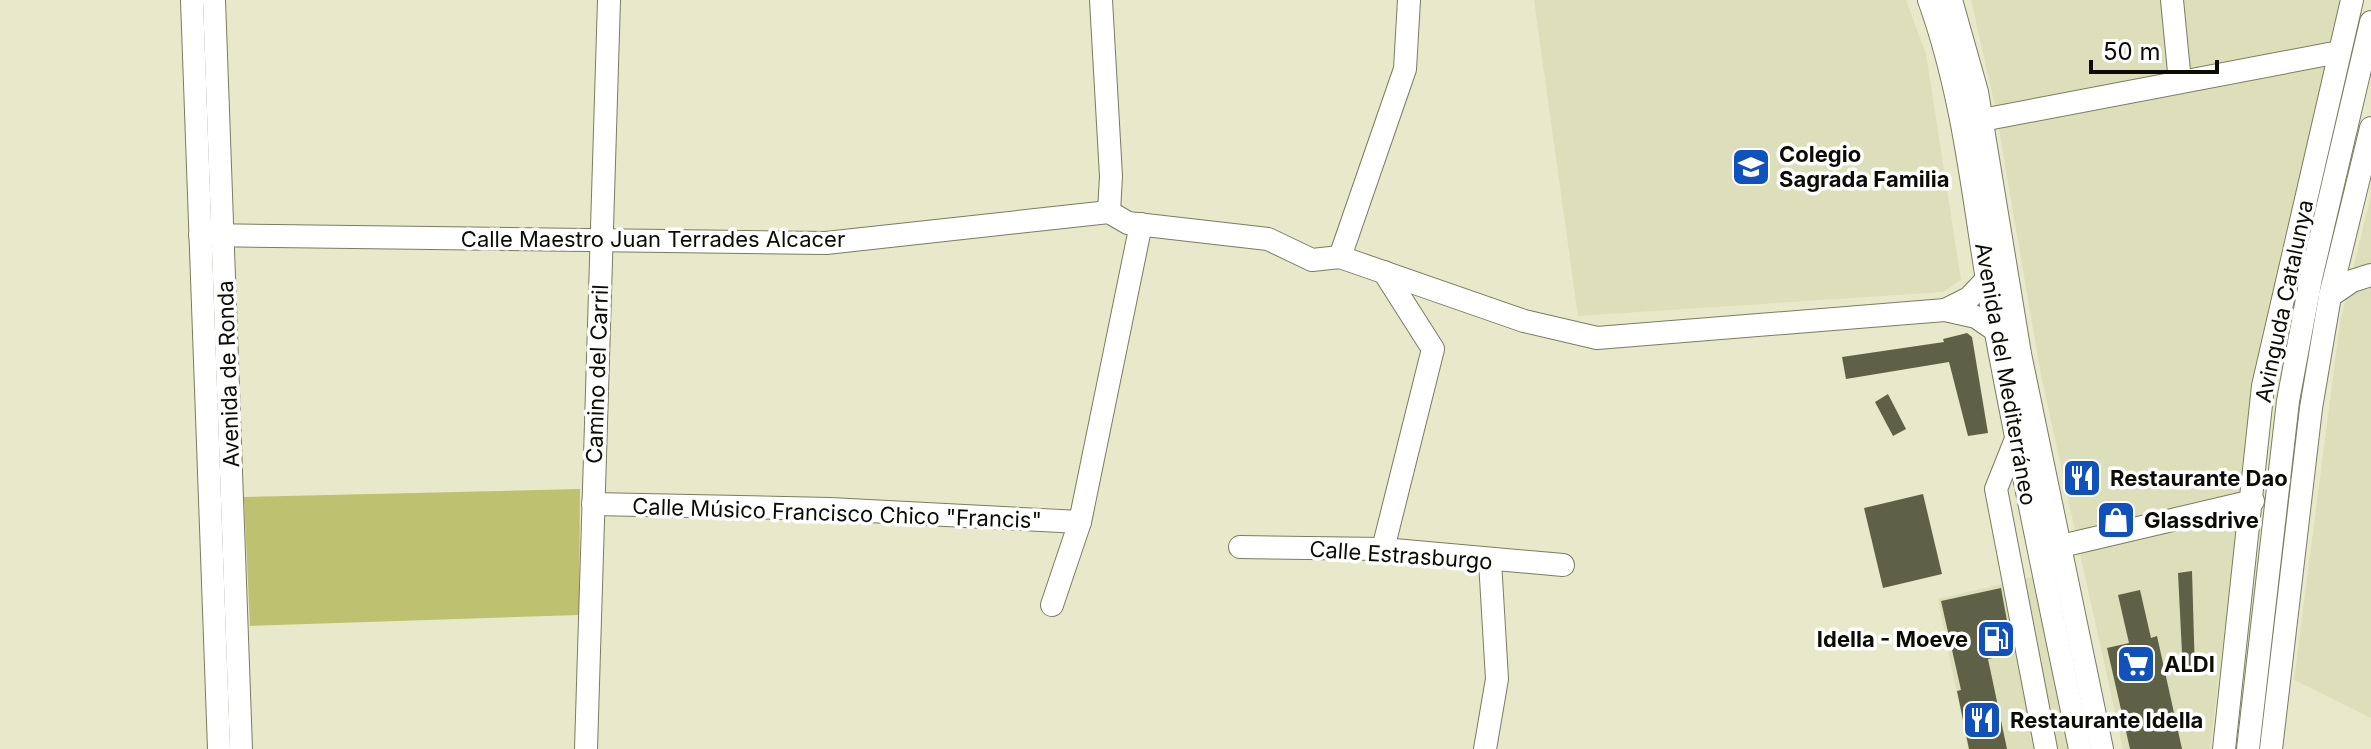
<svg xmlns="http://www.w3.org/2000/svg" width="2371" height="749" font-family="Inter,sans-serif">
<rect width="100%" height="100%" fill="#e7e9ca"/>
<g fill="#dcdfb9">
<path d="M 1534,0 L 1906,0 L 1926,54 L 1961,280 L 1943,292 L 1578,316 Z"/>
<path d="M 1971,0 L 2340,0 L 2254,385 L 2210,749 L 2123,749 L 2041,375 L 1995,106 Z"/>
<path d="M 2371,195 L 2371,718 L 2294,680 L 2340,323 Z"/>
<path d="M 2032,577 L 2071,749 L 1968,749 L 1938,599 Z"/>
</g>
<path fill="#bec16f" d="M 580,489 L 579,615 L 250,626 L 244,497 Z"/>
<g fill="#5f6146">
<path d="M 1967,333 L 1972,337 L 1988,433 L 1968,436 L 1949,362 L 1846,379 L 1842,357 L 1944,342 L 1943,339 Z"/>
<path d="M 1888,394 L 1906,429 L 1893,436 L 1875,402 Z"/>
<path d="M 1923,494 L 1942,574 L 1883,588 L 1864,508 Z"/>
<path d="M 2192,571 L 2195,673 L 2183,673 L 2178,573 Z"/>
<path d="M 2001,588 L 2013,654 L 1988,659 L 2007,749 L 1969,749 L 1957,691 L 1961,690 L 1941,601 Z"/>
<path d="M 2140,590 L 2151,638 L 2157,636 L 2182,749 L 2130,749 L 2107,648 L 2129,643 L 2118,595 Z"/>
</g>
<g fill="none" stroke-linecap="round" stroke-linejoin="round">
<defs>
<g id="minor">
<path d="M 192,0 L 219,749"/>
<path d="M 214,0 L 241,749"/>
<path d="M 1101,0 L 1111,176 L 1109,212"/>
<path d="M 1929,0 C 1968,108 1975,221 1996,333 C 2022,472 2051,610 2080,749"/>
<path d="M 1951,0 L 1977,92 L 2020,354 L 2102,749"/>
<path d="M 2172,0 L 2180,82"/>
<path d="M 1982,120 L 2339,52"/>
<path d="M 200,235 L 826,243 L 1109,212 L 1128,223 L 1268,239 L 1312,260 L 1340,257 L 1524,321 L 1597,338 L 1945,310 L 1976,317 L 1995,330"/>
<path d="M 1340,257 L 1405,69 L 1409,0"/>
<path d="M 2330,296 L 2352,281 L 2371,275"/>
<path d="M 1945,310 L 1969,298 L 1987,279"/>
<path d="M 2016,439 L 1996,489 L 2046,749"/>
<path d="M 593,504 L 830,509 L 1080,522"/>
<path d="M 1240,547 L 1383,549 L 1563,565"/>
<path d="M 2057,547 L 2253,501"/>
<path d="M 1383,549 L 1433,349 L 1384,272"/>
<path d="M 1052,605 L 1080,522 L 1141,224"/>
<path d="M 586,749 L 609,0"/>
<path d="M 1485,749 L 1497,679 L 1490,561"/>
<path d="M 2224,749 L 2263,386 L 2352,0"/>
<path d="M 2248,749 L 2288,401 L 2311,278 L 2371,22"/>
<path d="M 2271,749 L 2311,408 L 2330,296 L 2371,128"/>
</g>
</defs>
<use href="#minor" stroke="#7a7c61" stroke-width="24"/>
<use href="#minor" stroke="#fff" stroke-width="22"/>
</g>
<defs>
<symbol id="school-square" viewBox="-11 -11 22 22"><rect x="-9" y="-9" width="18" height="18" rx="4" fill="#1051bc" stroke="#fff"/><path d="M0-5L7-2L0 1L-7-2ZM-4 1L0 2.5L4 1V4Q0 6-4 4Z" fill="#fff"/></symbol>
<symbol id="restaurant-square" viewBox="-11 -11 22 22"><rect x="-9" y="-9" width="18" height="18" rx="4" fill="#1051bc" stroke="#fff"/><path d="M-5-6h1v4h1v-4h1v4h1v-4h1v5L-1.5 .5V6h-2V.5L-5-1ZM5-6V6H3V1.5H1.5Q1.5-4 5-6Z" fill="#fff"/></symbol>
<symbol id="shop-square" viewBox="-11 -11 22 22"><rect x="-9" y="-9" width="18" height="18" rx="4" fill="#1051bc" stroke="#fff"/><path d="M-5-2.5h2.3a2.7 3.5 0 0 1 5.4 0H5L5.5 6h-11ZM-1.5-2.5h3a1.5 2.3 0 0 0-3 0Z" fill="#fff"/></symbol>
<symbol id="fuel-square" viewBox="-11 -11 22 22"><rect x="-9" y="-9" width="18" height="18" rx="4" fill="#1051bc" stroke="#fff"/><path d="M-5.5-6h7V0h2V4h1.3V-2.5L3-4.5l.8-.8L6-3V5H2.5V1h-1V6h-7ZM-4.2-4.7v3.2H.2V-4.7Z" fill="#fff"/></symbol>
<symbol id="supermarket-square" viewBox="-11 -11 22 22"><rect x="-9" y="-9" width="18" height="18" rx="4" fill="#1051bc" stroke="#fff"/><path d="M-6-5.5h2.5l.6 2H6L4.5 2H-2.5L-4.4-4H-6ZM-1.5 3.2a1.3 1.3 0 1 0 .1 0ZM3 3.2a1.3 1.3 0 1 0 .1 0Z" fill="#fff"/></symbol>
</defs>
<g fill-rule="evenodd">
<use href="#school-square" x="1729" y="145" width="44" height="44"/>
<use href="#restaurant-square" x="2060" y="456" width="44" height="44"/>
<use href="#shop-square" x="2094" y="498" width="44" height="44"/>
<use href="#fuel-square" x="1974" y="617" width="44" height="44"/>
<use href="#supermarket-square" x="2114" y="642" width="44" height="44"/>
<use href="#restaurant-square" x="1960" y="698" width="44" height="44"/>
</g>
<g text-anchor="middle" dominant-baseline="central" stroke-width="7" stroke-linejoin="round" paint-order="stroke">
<g font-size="22" font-weight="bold" fill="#0c0c04" stroke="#fff" text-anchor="start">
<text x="1779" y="154">Colegio<tspan x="1779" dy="25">Sagrada Familia</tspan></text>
<text x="2110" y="478">Restaurante Dao</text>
<text x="2144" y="520">Glassdrive</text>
<text x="1968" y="639" text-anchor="end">Idella - Moeve</text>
<text x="2164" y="664">ALDI</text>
<text x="2010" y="720">Restaurante Idella</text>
</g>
<g font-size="22" fill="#0c0c04" stroke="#fff">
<text x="653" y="239">Calle Maestro Juan Terrades Alcacer</text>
<text transform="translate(2284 301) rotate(-78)">Avinguda Catalunya</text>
<text transform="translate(228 374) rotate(-92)">Avenida de Ronda</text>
<text transform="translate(597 374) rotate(-88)">Camino del Carril</text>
<text transform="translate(2006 374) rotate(80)">Avenida del Mediterráneo</text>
<text transform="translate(837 513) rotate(2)">Calle Músico Francisco Chico "Francis"</text>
<text transform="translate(1401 555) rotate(4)">Calle Estrasburgo</text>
</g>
</g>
<path d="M2091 60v12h126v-12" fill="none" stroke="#0c0c04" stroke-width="4"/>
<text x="2103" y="60" font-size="24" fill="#0c0c04" stroke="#ffffff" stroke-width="6" paint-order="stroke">50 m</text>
</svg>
